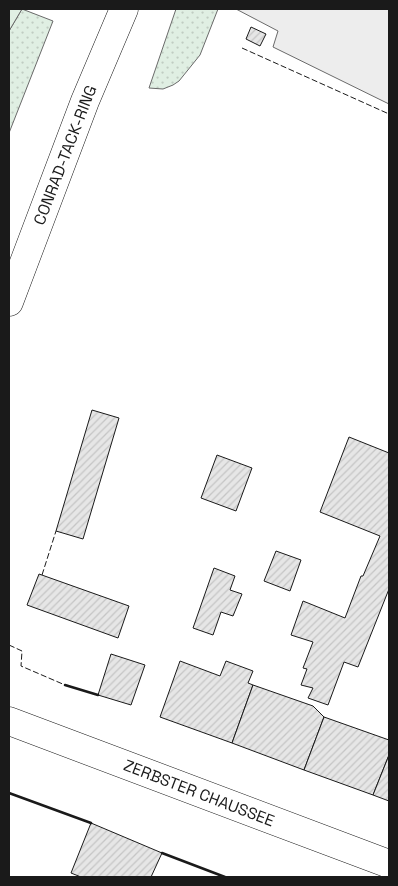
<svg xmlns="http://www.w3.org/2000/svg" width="398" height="886" font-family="'Space Grotesk',sans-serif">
<defs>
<pattern id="grass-dots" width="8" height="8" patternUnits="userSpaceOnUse" patternTransform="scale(1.25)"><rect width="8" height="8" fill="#e0efe3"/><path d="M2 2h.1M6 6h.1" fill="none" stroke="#c0ccc2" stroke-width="1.8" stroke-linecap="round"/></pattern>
<pattern id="forest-firs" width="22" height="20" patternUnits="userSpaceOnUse" patternTransform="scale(1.25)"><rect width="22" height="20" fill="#e0efe3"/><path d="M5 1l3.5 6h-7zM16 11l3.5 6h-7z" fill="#c0ccc2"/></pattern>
<pattern id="building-hatch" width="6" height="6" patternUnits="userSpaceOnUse" patternTransform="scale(1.25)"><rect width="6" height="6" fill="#e6e6e6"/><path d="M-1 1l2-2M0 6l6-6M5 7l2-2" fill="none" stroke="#c5c5c5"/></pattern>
</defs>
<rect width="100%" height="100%" fill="#fff"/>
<g fill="url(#grass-dots)" stroke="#6a6a6a">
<path d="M 22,9 L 53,21 L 9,133 L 9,31 Z"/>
<path d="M 176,9 L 218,9 L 200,55 L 179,81 L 173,85 L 163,89 L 149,88 Z"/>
</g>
<path fill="url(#forest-firs)" stroke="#6a6a6a" d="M 9,9 L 22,9 L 9,31 Z"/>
<path fill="#ededed" stroke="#6a6a6a" d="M 236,9 L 389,9 L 389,104 L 273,47 L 278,31 Z"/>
<g fill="url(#building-hatch)" stroke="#1a1a1a">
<path d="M 251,27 L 266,34 L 260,46 L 246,39 Z"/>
<path d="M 92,410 L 119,418 L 83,539 L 56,531 Z"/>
<path d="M 349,437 L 389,453 L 389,589 L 358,667 L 344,662 L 328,705 L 308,698 L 313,688 L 301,685 L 307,669 L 303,668 L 313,642 L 291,635 L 303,601 L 345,618 L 361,576 L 363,576 L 380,536 L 320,512 Z"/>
<path d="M 217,455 L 252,468 L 236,511 L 201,498 Z"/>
<path d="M 276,551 L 301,560 L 290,591 L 264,581 Z"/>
<path d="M 214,568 L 235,576 L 230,590 L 242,594 L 233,616 L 221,612 L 213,635 L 193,628 Z"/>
<path d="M 39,574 L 129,606 L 118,638 L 27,605 Z"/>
<path d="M 111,654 L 145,665 L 131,705 L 98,695 Z"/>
<path d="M 180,661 L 220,676 L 226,661 L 253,671 L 248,683 L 253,685 L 232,743 L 160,717 Z"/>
<path d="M 253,685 L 313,706 L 324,717 L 304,770 L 232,743 Z"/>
<path d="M 324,717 L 389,740 L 389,755 L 373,795 L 304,770 Z"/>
<path d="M 389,755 L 389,801 L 373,795 Z"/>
<path d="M 91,823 L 162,853 L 151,877 L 81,877 L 71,873 Z"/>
</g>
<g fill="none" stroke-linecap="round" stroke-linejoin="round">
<defs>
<path id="secondary" d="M 9,721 L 389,864"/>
<path id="primary" d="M 9,302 L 85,101 L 124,9"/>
</defs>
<use href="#secondary" stroke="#1a1a1a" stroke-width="29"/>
<use href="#primary" stroke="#1a1a1a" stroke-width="29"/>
<use href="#secondary" stroke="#fff" stroke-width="28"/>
<use href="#primary" stroke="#fff" stroke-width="28"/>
<g stroke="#1a1a1a" stroke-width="1" stroke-dasharray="6 2.5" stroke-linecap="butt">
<path d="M 242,48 L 389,114"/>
<path d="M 42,575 L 56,531"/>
<path d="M 9,645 L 22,651 L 21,666 L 65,685"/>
</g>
<g stroke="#1a1a1a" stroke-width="2.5">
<path d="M 65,685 L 98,695"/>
<path d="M 9,793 L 91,823"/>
<path d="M 162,853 L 225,877"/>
</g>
</g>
<g text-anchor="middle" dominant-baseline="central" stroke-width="4" stroke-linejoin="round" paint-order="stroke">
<g font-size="16" fill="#1a1a1a" stroke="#fff">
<text transform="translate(65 155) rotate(-69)">CONRAD-TACK-RING</text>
<text transform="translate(199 793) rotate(21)">ZERBSTER CHAUSSEE</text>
</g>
</g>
<rect width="398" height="886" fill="none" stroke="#1a1a1a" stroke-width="20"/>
</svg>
